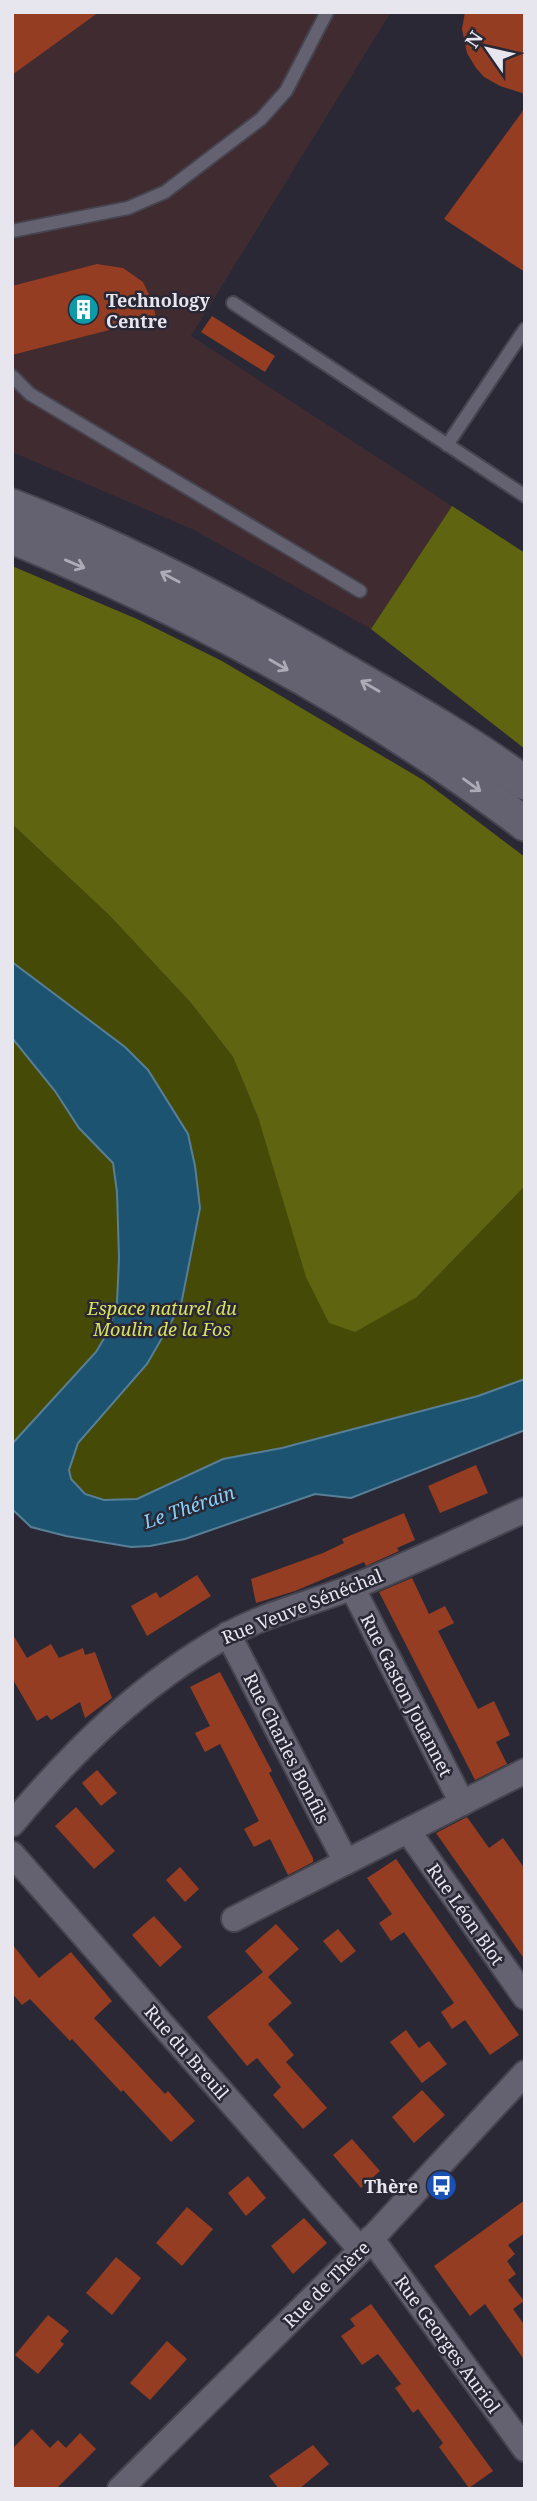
<svg xmlns="http://www.w3.org/2000/svg" width="537" height="2501" font-family="'Noto Serif',serif">
<rect width="100%" height="100%" fill="#2a2835"/>
<path fill="#3f2b30" d="M 12,12 L 391,12 L 191,336 L 452,506 L 371,629 L 194,530 L 12,452 Z"/>
<path fill="#464a07" d="M 12,824 L 110,916 L 191,1003 L 233,1057 L 259,1120 L 417,1297 L 525,1186 L 525,1379 L 478,1396 L 282,1448 L 223,1459 L 137,1499 L 104,1500 L 85,1494 L 71,1478 L 69,1470 L 77,1443 L 12,1446 Z"/>
<g fill="#5f6410">
<path d="M 452,506 L 525,553 L 525,749 L 371,629 Z"/>
<path d="M 12,566 L 137,619 L 222,661 L 423,780 L 525,857 L 525,1186 L 417,1297 L 355,1332 L 329,1323 L 306,1277 L 259,1120 L 233,1057 L 191,1003 L 110,916 L 12,824 Z"/>
</g>
<path fill="#1b5371" stroke="#587f96" stroke-width="2" d="M 12,962 L 125,1047 L 148,1070 L 188,1134 L 195,1166 L 200,1208 L 181,1305 L 147,1364 L 78,1443 L 69,1470 L 71,1479 L 85,1494 L 104,1500 L 137,1499 L 223,1459 L 282,1448 L 478,1396 L 525,1379 L 525,1430 L 351,1498 L 315,1494 L 185,1539 L 150,1546 L 131,1547 L 66,1536 L 31,1527 L 12,1509 L 12,1444 L 96,1352 L 109,1330 L 117,1303 L 119,1258 L 117,1192 L 113,1163 L 79,1128 L 55,1091 L 12,1038 Z"/>
<g fill="#953d22">
<path d="M 12,12 L 99,12 L 12,75 Z"/>
<path d="M 465,12 L 525,12 L 525,94 L 500,86 L 484,77 L 476,68 L 467,53 L 462,29 Z"/>
<path d="M 525,108 L 525,272 L 444,219 Z"/>
<path d="M 97,264 L 123,268 L 143,282 L 153,303 L 156,318 L 12,355 L 12,286 Z"/>
<path d="M 212,316 L 275,356 L 265,372 L 201,332 Z"/>
<path d="M 476,1465 L 488,1493 L 440,1513 L 428,1486 Z"/>
<path d="M 404,1513 L 415,1540 L 397,1548 L 399,1551 L 366,1566 L 364,1562 L 295,1591 L 256,1603 L 251,1579 L 323,1553 L 344,1543 L 342,1539 Z"/>
<path d="M 197,1575 L 211,1596 L 147,1636 L 131,1606 L 156,1592 L 160,1598 Z"/>
<path d="M 412,1578 L 429,1614 L 445,1606 L 454,1623 L 438,1631 L 478,1709 L 494,1701 L 510,1735 L 496,1742 L 507,1764 L 475,1780 L 379,1592 Z"/>
<path d="M 12,1633 L 27,1658 L 51,1644 L 59,1658 L 83,1648 L 85,1655 L 95,1652 L 112,1698 L 85,1718 L 80,1702 L 51,1720 L 47,1715 L 37,1721 L 12,1678 Z"/>
<path d="M 220,1672 L 272,1771 L 269,1773 L 313,1858 L 313,1862 L 288,1875 L 270,1839 L 254,1847 L 244,1829 L 259,1821 L 220,1744 L 205,1752 L 195,1733 L 210,1726 L 190,1687 Z"/>
<path d="M 97,1770 L 117,1793 L 101,1806 L 82,1783 Z"/>
<path d="M 76,1807 L 115,1851 L 94,1869 L 55,1826 Z"/>
<path d="M 467,1817 L 489,1848 L 503,1838 L 525,1869 L 525,1960 L 436,1833 Z"/>
<path d="M 396,1859 L 519,2035 L 490,2055 L 465,2020 L 452,2029 L 441,2012 L 454,2003 L 404,1932 L 391,1941 L 379,1923 L 392,1914 L 367,1878 Z"/>
<path d="M 180,1867 L 199,1889 L 185,1902 L 166,1880 Z"/>
<path d="M 154,1916 L 182,1947 L 160,1967 L 132,1935 Z"/>
<path d="M 276,1924 L 299,1949 L 268,1977 L 292,2003 L 268,2024 L 294,2055 L 286,2062 L 327,2108 L 303,2129 L 273,2095 L 281,2087 L 257,2058 L 247,2066 L 207,2017 L 263,1972 L 245,1951 Z"/>
<path d="M 338,1929 L 356,1951 L 341,1963 L 323,1941 Z"/>
<path d="M 12,1944 L 39,1978 L 71,1952 L 112,2001 L 94,2018 L 165,2094 L 168,2091 L 195,2121 L 171,2142 L 123,2090 L 121,2092 L 72,2039 L 70,2041 L 30,1999 L 22,2005 L 12,1993 Z"/>
<path d="M 406,2030 L 419,2048 L 429,2041 L 447,2064 L 422,2083 L 390,2042 Z"/>
<path d="M 422,2090 L 445,2115 L 414,2143 L 392,2117 Z"/>
<path d="M 352,2139 L 380,2171 L 361,2188 L 333,2155 Z"/>
<path d="M 248,2176 L 266,2198 L 246,2216 L 228,2193 Z"/>
<path d="M 525,2200 L 525,2233 L 508,2245 L 515,2254 L 507,2261 L 516,2274 L 508,2280 L 524,2301 L 513,2309 L 525,2326 L 525,2361 L 485,2304 L 470,2316 L 434,2266 Z"/>
<path d="M 187,2207 L 213,2229 L 182,2266 L 156,2243 Z"/>
<path d="M 304,2218 L 327,2243 L 293,2274 L 271,2246 Z"/>
<path d="M 116,2257 L 141,2278 L 112,2315 L 86,2293 Z"/>
<path d="M 371,2304 L 493,2471 L 469,2488 L 439,2447 L 443,2443 L 418,2409 L 413,2413 L 395,2388 L 401,2384 L 378,2354 L 362,2365 L 341,2336 L 355,2326 L 350,2319 Z"/>
<path d="M 48,2315 L 69,2331 L 60,2341 L 64,2344 L 38,2374 L 15,2355 Z"/>
<path d="M 167,2341 L 187,2359 L 150,2400 L 130,2383 Z"/>
<path d="M 32,2429 L 50,2448 L 58,2440 L 66,2448 L 80,2433 L 96,2449 L 56,2489 L 12,2489 L 12,2449 Z"/>
<path d="M 313,2445 L 329,2464 L 299,2489 L 279,2489 L 269,2476 Z"/>
</g>
<g fill="none" stroke-linecap="round" stroke-linejoin="round">
<defs>
<g id="lane">
<path d="M 12,231 L 128,208 L 165,192 L 261,119 L 286,91 L 327,12"/>
<path d="M 233,303 L 525,496"/>
<path d="M 12,376 L 30,394 L 360,591"/>
<path d="M 447,445 L 525,329"/>
</g>
<g id="street">
<path d="M 352,1587 L 462,1803"/>
<path d="M 228,1634 L 346,1862"/>
<path d="M 12,1824 C 74,1750 142,1683 226,1636 C 264,1614 309,1604 350,1588 C 409,1565 467,1536 525,1510"/>
<path d="M 408,1831 L 525,1997"/>
<path d="M 12,1854 L 361,2250"/>
<path d="M 234,1919 L 525,1771"/>
<path d="M 371,2238 L 525,2449"/>
<path d="M 120,2489 L 361,2250 L 525,2073"/>
</g>
<g id="secondary">
<path d="M 12,506 C 128,550 238,609 345,671 C 406,706 468,741 525,783"/>
<path d="M 12,537 C 194,612 368,705 525,824"/>
</g>
</defs>
<use href="#lane" stroke="#46444e" stroke-width="16"/>
<use href="#street" stroke="#46444e" stroke-width="28"/>
<use href="#secondary" stroke="#46444e" stroke-width="37"/>
<use href="#lane" stroke="#646271" stroke-width="12"/>
<use href="#street" stroke="#646271" stroke-width="24"/>
<use href="#secondary" stroke="#646271" stroke-width="33"/>
</g>
<defs><path id="oneway-shaft" d="M-6 0H5M1.5-3L5.5 0L1.5 3" fill="none" stroke-width="1.6" stroke-linecap="round" stroke-linejoin="round" transform="scale(1.75)"/></defs>
<g stroke="#acabb6">
<use href="#oneway-shaft" transform="translate(75 564) rotate(23)"/>
<use href="#oneway-shaft" transform="translate(170 577) rotate(-152)"/>
<use href="#oneway-shaft" transform="translate(279 665) rotate(30)"/>
<use href="#oneway-shaft" transform="translate(370 686) rotate(-150)"/>
<use href="#oneway-shaft" transform="translate(472 785) rotate(36)"/>
</g>
<defs>
<symbol id="building-disc" viewBox="-11 -11 22 22"><circle r="9.5" fill="#0f9aa8" stroke="#2a2835"/><path d="M-4-6H4V6H1V3H-1V6H-4ZM-2.5-4.3h1.7v1.8h-1.7ZM.8-4.3h1.7v1.8H.8ZM-2.5-1h1.7V.8h-1.7ZM.8-1h1.7V.8H.8Z" fill="#fff"/></symbol>
<symbol id="bus-disc" viewBox="-11 -11 22 22"><circle r="9.5" fill="#1a4fb4" stroke="#2a2835"/><path d="M-5-6H5V4H4V6H2V4H-2V6H-4V4H-5ZM-3.5-4V0h7V-4ZM-3.5 1.2v1.5H-2V1.2ZM2 1.2v1.5H3.5V1.2Z" fill="#fff"/></symbol>
</defs>
<g fill-rule="evenodd">
<use href="#building-disc" x="66" y="292" width="35" height="35"/>
<use href="#bus-disc" x="424" y="2168" width="35" height="35"/>
</g>
<g text-anchor="middle" dominant-baseline="central" stroke-width="5" stroke-linejoin="round" paint-order="stroke">
<g font-size="18" font-weight="bold" fill="#e7e6ee" stroke="#2a2835" text-anchor="start">
<text x="106" y="300">Technology<tspan x="106" dy="21">Centre</tspan></text>
<text x="418" y="2186" text-anchor="end">Thère</text>
</g>
<g font-size="18" font-style="italic" fill="#d9e35e" stroke="#2a2835">
<text x="162" y="1308">Espace naturel du<tspan x="162" dy="21">Moulin de la Fos</tspan></text>
</g>
<g font-size="18" fill="#e7e6ee" stroke="#2a2835">
<text transform="translate(302 1606) rotate(-22)">Rue Veuve Sénéchal</text>
<text transform="translate(407 1695) rotate(63)">Rue Gaston Jouannet</text>
<text transform="translate(287 1748) rotate(63)">Rue Charles Bonfils</text>
<text transform="translate(466 1914) rotate(55)">Rue Léon Blot</text>
<text transform="translate(187 2052) rotate(49)">Rue du Breuil</text>
<text transform="translate(326 2284) rotate(-45)">Rue de Thère</text>
<text transform="translate(448 2344) rotate(54)">Rue Georges Auriol</text>
</g>
<g font-size="19" font-style="italic" fill="#87cef9" stroke="#2a2835">
<text transform="translate(189 1507) rotate(-19)">Le Thérain</text>
</g>
</g>
<rect width="537" height="2501" fill="none" stroke="#e7e6ee" stroke-width="28"/>
<g transform="translate(488 49) rotate(304)" stroke="#2a2835" stroke-width="5" paint-order="stroke">
<path d="M0-5L12 26L0 18L-12 26Z" fill="#e7e6ee"/>
<text y="-10" font-size="19" font-weight="bold" text-anchor="middle" fill="#e7e6ee">N</text>
</g>
</svg>
